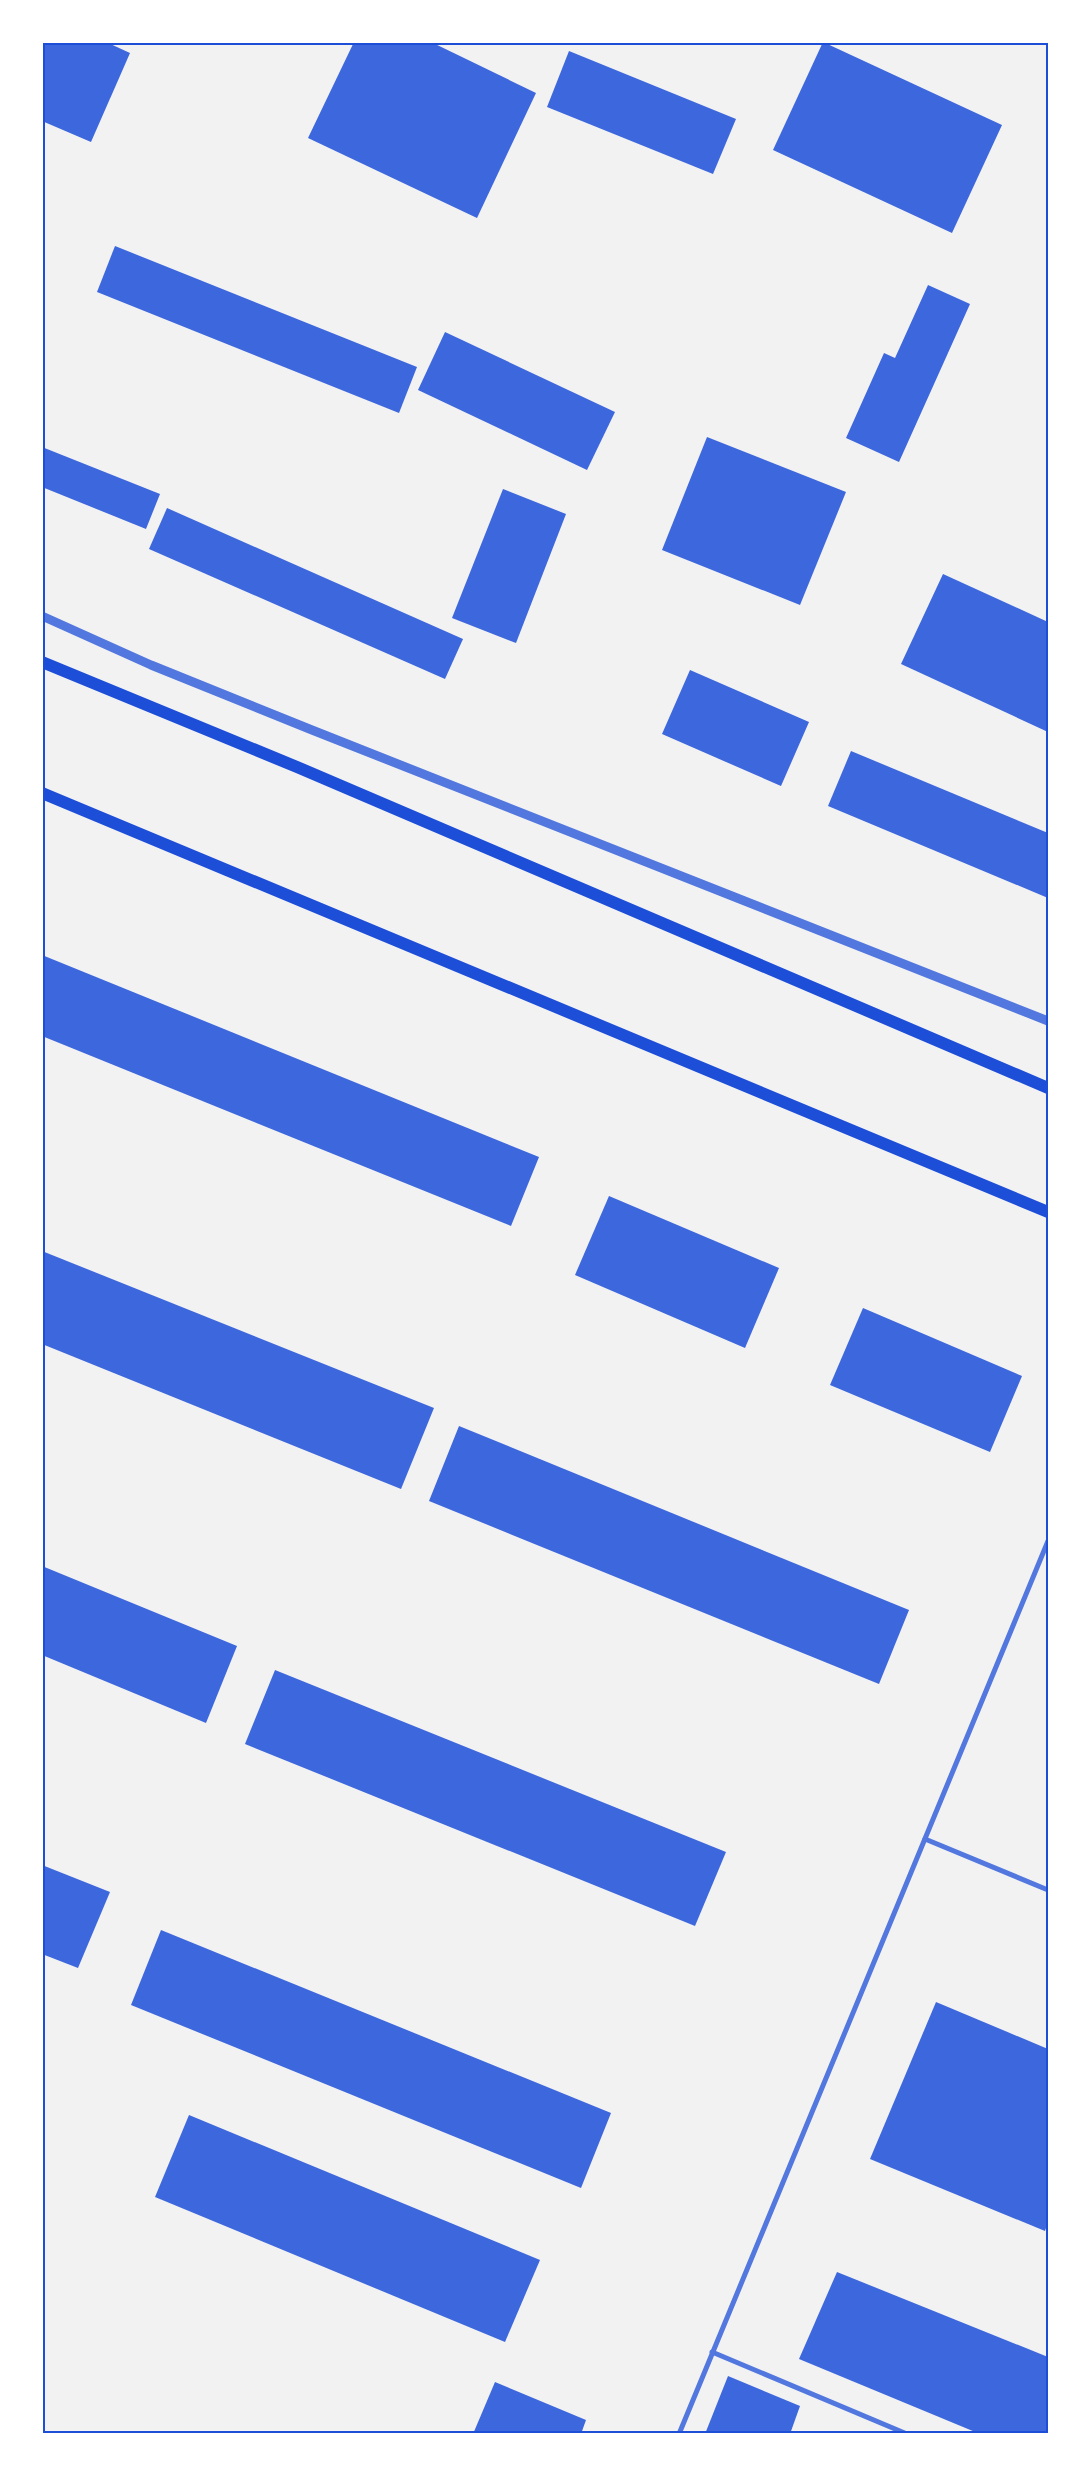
<svg xmlns="http://www.w3.org/2000/svg" width="1091" height="2476" font-family="Ubuntu,sans-serif">
<rect width="100%" height="100%" fill="#f2f2f2"/>
<g fill="#3d67dc">
<path d="M 42,42 L 106,42 L 130,53 L 91,142 L 42,121 Z"/>
<path d="M 354,42 L 431,42 L 536,93 L 477,218 L 308,138 Z"/>
<path d="M 823,42 L 1002,125 L 952,233 L 773,150 Z"/>
<path d="M 569,51 L 736,119 L 713,174 L 547,107 Z"/>
<path d="M 115,246 L 417,367 L 399,413 L 97,292 Z"/>
<path d="M 928,285 L 970,304 L 899,462 L 846,438 L 884,353 L 895,358 Z"/>
<path d="M 445,332 L 615,412 L 587,470 L 418,390 Z"/>
<path d="M 707,437 L 846,492 L 800,605 L 662,550 Z"/>
<path d="M 42,447 L 160,494 L 146,529 L 42,487 Z"/>
<path d="M 503,489 L 566,514 L 516,643 L 452,618 Z"/>
<path d="M 167,508 L 463,639 L 445,679 L 149,549 Z"/>
<path d="M 943,574 L 1048,622 L 1048,732 L 901,664 Z"/>
<path d="M 690,670 L 809,722 L 781,786 L 662,734 Z"/>
<path d="M 851,751 L 1048,833 L 1048,898 L 828,806 Z"/>
<path d="M 42,955 L 539,1157 L 511,1226 L 42,1036 Z"/>
<path d="M 609,1196 L 779,1268 L 745,1348 L 575,1275 Z"/>
<path d="M 42,1251 L 434,1408 L 401,1489 L 42,1344 Z"/>
<path d="M 863,1308 L 1022,1376 L 990,1452 L 830,1385 Z"/>
<path d="M 459,1426 L 909,1610 L 879,1684 L 429,1501 Z"/>
<path d="M 42,1566 L 237,1646 L 206,1723 L 42,1655 Z"/>
<path d="M 275,1670 L 726,1852 L 695,1926 L 245,1744 Z"/>
<path d="M 42,1865 L 110,1892 L 78,1968 L 42,1954 Z"/>
<path d="M 161,1930 L 611,2113 L 581,2188 L 131,2005 Z"/>
<path d="M 936,2002 L 1048,2049 L 1048,2222 L 1045,2231 L 870,2159 Z"/>
<path d="M 189,2115 L 540,2260 L 505,2342 L 155,2197 Z"/>
<path d="M 837,2272 L 1048,2357 L 1048,2434 L 980,2434 L 799,2359 Z"/>
<path d="M 728,2376 L 800,2406 L 790,2434 L 705,2434 Z"/>
<path d="M 495,2382 L 586,2420 L 581,2434 L 473,2434 Z"/>
</g>
<g fill="none" stroke-linecap="round" stroke-linejoin="round">
<g stroke="#5277de" stroke-width="5">
<path d="M 925,1839 L 1048,1890"/>
<path d="M 712,2352 L 907,2434"/>
<path d="M 679,2434 L 1048,1541"/>
</g>
<path stroke="#5277de" stroke-width="9" d="M 42,616 L 151,665 L 312,730 L 1048,1021"/>
<g stroke="#1d4ed8" stroke-width="12">
<path d="M 42,662 L 297,767 L 1048,1088"/>
<path d="M 42,793 L 1048,1212"/>
</g>
</g>
<rect width="1091" height="2476" fill="none" stroke="#ffffff" stroke-width="88"/>
<rect x="44" y="44" width="1003" height="2388" fill="none" stroke="#1d4ed8" stroke-width="2"/>
</svg>
